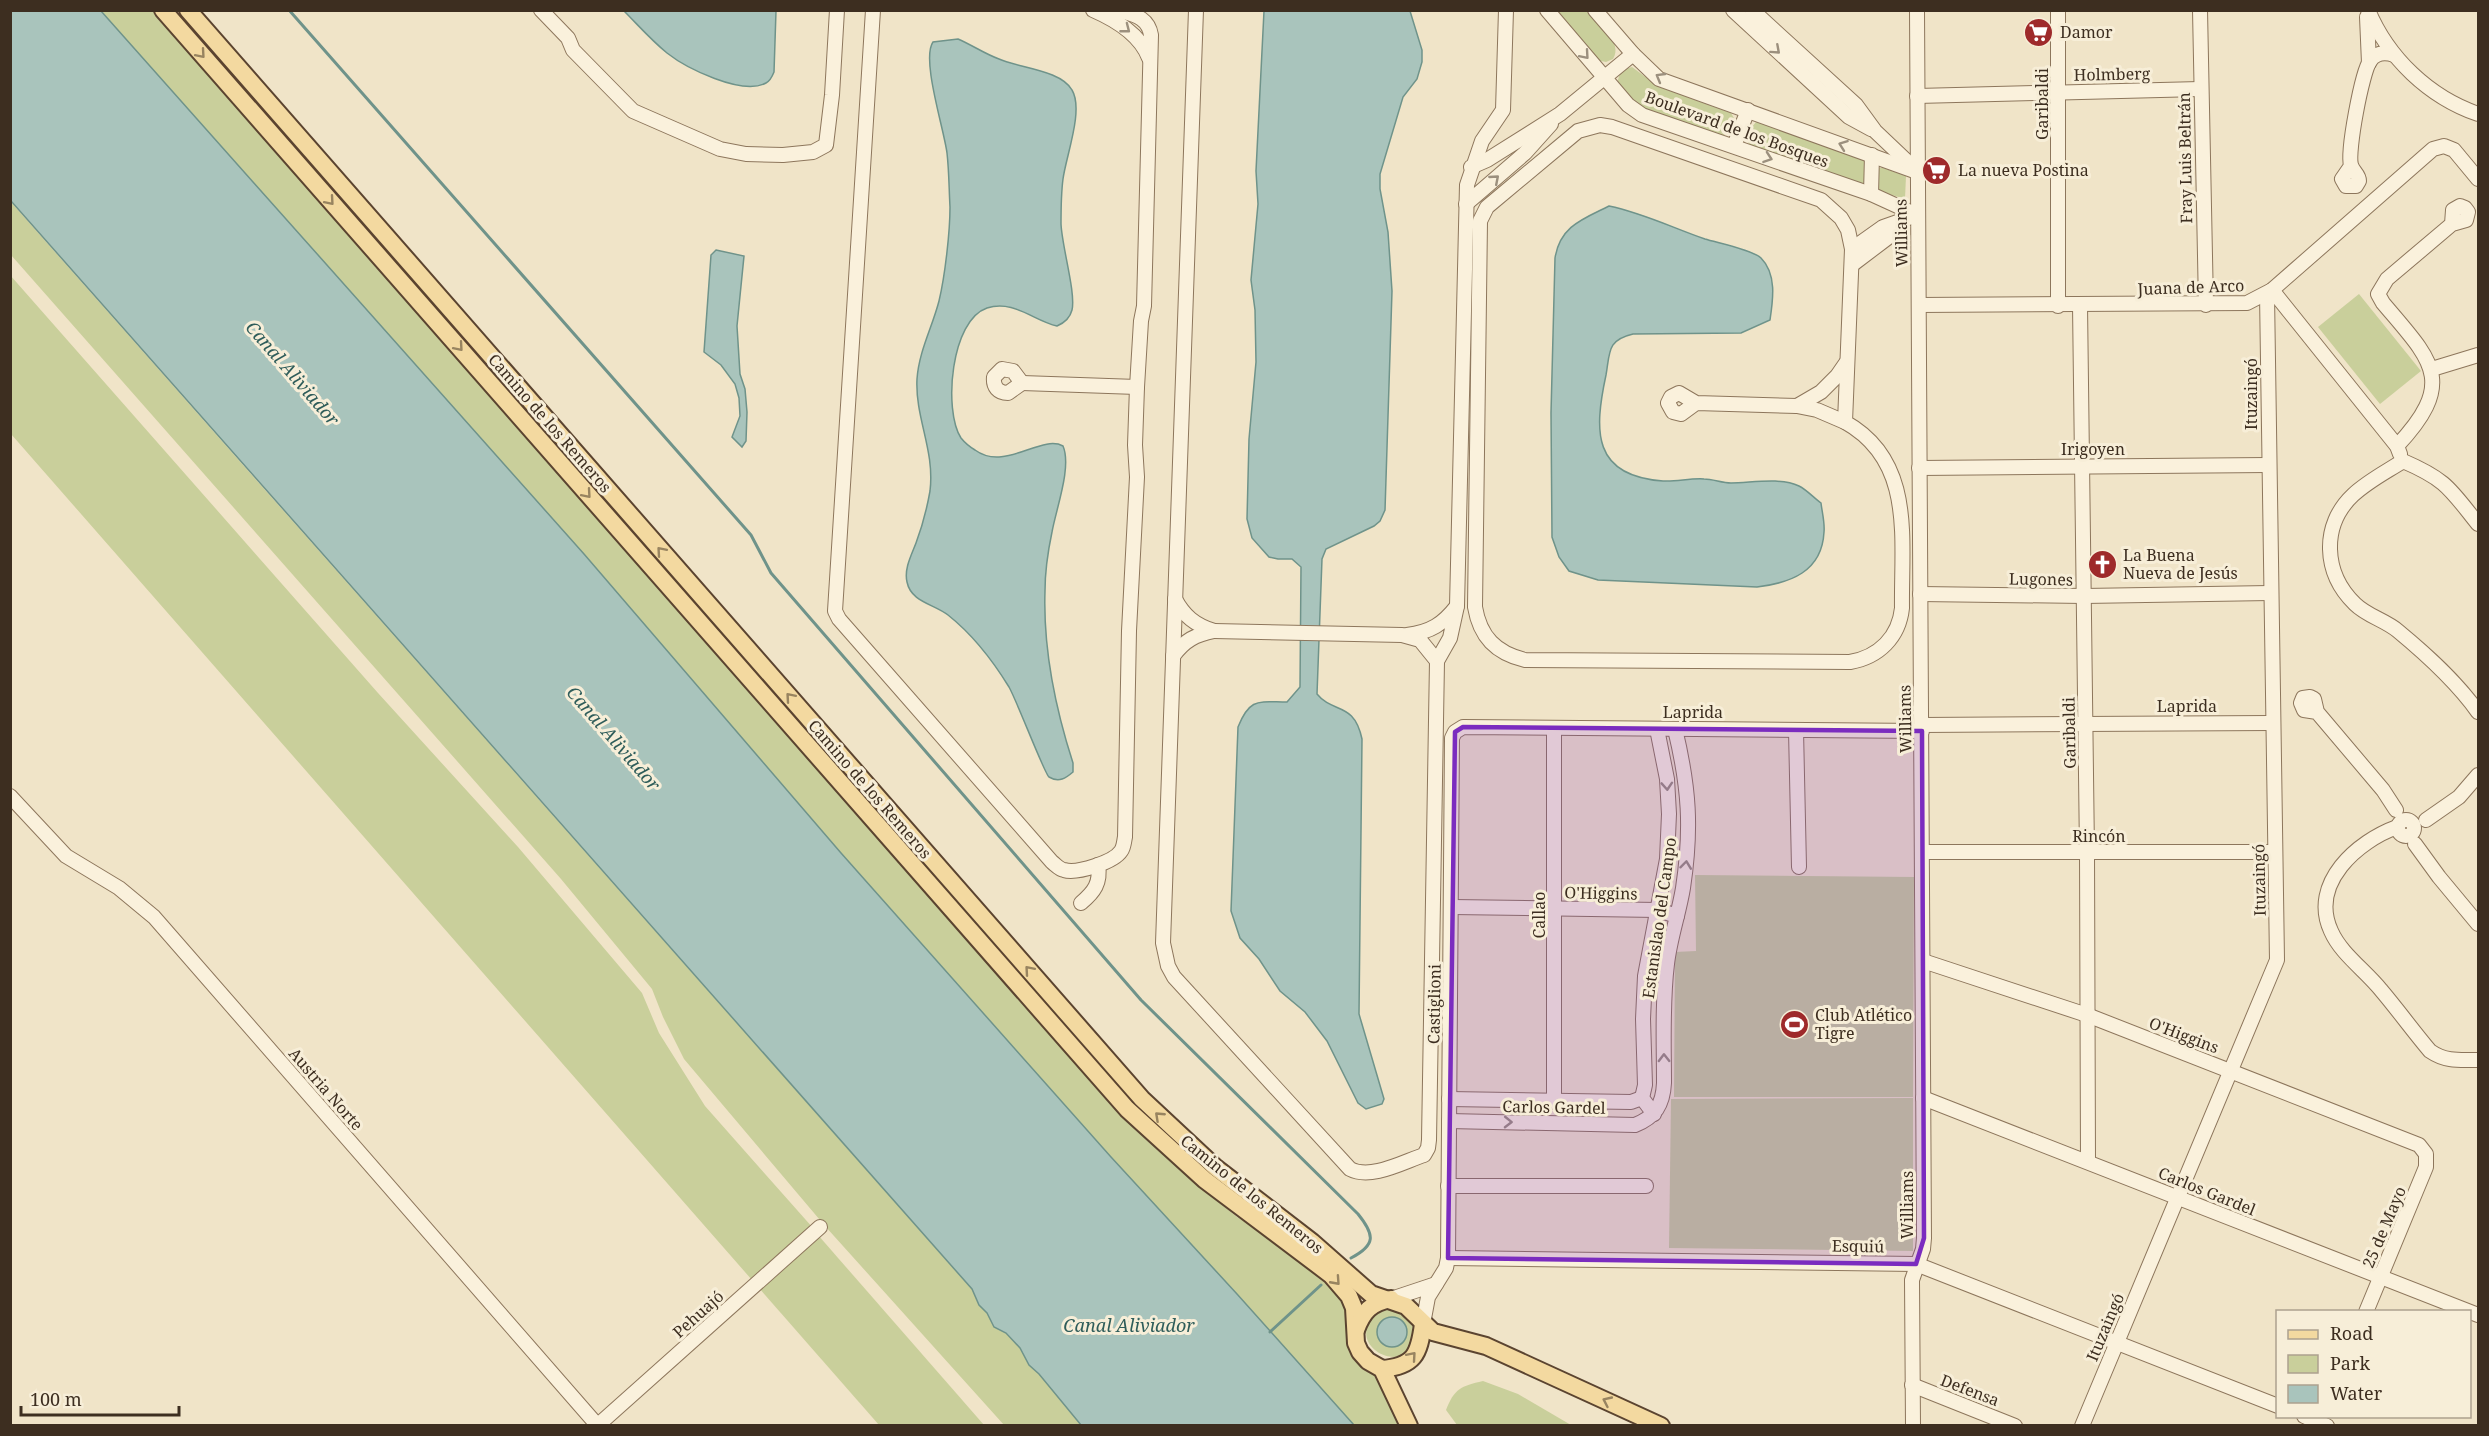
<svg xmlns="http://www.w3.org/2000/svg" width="2489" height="1436" font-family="'Noto Serif',serif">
<rect width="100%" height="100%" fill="#f0e4c8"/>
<g fill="#c9cf9b">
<path d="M 101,11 L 153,11 L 362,250 L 498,399 L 986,958 L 1104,1097 L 1194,1182 L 1237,1217 L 1297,1253 L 1336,1286 L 1403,1425 L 1354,1425 L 1237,1294 L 1111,1157 L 841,853 L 584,554 Z"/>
<path d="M 1555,11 L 1587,11 C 1597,22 1624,42 1613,59 L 1606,62 L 1596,60 Z"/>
<path d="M 1632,67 L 1659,87 L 1731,113 L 1735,120 L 1733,130 L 1722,136 L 1639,107 L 1617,83 L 1621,70 Z"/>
<path d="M 1756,122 L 1761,122 L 1863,160 L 1866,162 L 1867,181 L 1860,185 L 1752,147 L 1748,142 L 1747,133 Z"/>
<path d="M 1879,168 L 1883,168 L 1906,176 L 1905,199 L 1879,191 L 1877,186 Z"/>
<path d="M 10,201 C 330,564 651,926 972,1289 L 979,1305 L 987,1313 L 994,1327 L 1006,1333 L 1020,1348 L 1029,1365 L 1039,1374 L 1081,1425 L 1004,1425 L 825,1226 L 684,1059 L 663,1017 L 652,989 L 561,879 L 11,255 Z"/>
<path d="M 10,275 L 378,693 L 518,847 L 642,993 L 659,1033 L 705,1106 L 813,1228 L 752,1280 L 11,434 Z"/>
<path d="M 2359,294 L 2421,371 L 2380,404 L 2318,327 Z"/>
<path d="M 1695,875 L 1914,877 L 1913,1097 L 1674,1097 L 1675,952 L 1696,951 Z"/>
<path d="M 1913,1098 L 1913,1251 L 1669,1248 L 1671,1099 Z"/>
<path d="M 818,1235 L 984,1425 L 879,1425 L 759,1288 Z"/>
<path d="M 1385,1307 L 1402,1308 L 1417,1328 C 1414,1334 1412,1345 1408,1350 C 1392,1372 1338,1337 1385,1307 Z"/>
<path d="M 1483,1381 L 1518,1394 L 1571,1425 L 1457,1425 L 1446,1410 C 1454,1389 1461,1386 1483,1381 Z"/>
</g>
<g fill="#a9c4bc" stroke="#6f938a" stroke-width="1.5">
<path d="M 10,11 L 101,11 L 584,554 L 841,853 L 1111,1157 L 1237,1294 L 1354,1425 L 1081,1425 L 1039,1374 L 1029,1365 L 1020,1348 L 1006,1333 L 994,1327 L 987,1313 L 979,1305 L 972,1289 L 11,201 Z"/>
<path d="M 624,11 L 776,11 L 774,72 C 772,77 770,81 766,83 C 742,96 686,68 667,53 C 651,40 638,25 624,11 Z"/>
<path d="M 1264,11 L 1410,11 L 1422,50 L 1422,62 L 1417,79 L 1403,97 L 1380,174 L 1380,189 L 1388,232 L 1392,291 L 1385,510 L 1380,521 L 1374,526 L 1326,549 L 1322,559 L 1317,694 C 1333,714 1354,701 1362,739 L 1359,1014 L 1384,1099 L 1382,1104 L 1366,1109 L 1358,1103 L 1327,1041 L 1305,1012 L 1280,991 L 1259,959 L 1240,938 L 1231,911 L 1238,727 C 1250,697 1259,702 1287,702 L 1300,687 L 1301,567 L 1292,559 L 1278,559 L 1269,557 L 1252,538 L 1247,519 L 1249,439 L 1256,362 L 1255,310 L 1251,280 L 1258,204 L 1256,171 Z"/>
<path d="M 958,39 C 972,45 985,54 999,59 C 1019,68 1061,70 1072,90 C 1084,110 1066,156 1063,179 C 1061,194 1061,209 1061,224 C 1062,247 1076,293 1072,310 C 1070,318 1064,323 1057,326 C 1034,321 1013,299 987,308 C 951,320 943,410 961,438 C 965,443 970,447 975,450 C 1005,472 1041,434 1063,446 C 1072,467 1056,509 1052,532 C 1048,551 1045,571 1045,591 C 1043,650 1055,707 1073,763 L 1073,772 C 1066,778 1059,783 1049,777 C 1045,775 1017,701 1009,687 C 993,661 972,634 948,615 C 934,604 911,602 907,582 C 904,569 911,556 916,543 C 922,527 927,508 930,491 C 935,450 915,418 917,379 C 919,351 932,328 939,301 C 945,276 950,232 950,207 C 949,189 949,170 947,153 C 944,129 921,59 933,42 Z"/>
<path d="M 1609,206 C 1643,213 1673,228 1705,239 C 1718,243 1753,250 1761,258 C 1777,274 1773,300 1770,320 L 1741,333 L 1633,334 C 1607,340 1610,352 1606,375 C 1594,431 1592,476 1663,481 C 1676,482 1690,478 1704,479 C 1713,479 1722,483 1731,483 C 1751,483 1780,477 1799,486 C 1807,490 1814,498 1821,503 C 1822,512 1825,523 1824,532 C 1822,572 1790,583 1757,587 L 1598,580 L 1569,571 L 1559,557 L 1552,537 L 1551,413 L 1555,258 C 1560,226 1583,219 1609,206 Z"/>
<path d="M 716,250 L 744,256 L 737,326 L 740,374 L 745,389 L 747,412 L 746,441 L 742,447 L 732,437 L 740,416 L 739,398 L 735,384 L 721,365 L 704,352 L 711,255 Z"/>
<circle cx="1392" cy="1332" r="15"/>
</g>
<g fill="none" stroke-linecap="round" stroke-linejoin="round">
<g stroke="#6f938a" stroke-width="3">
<path d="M 289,10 L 751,535 L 771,573 L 1141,1000 L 1358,1214 C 1375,1235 1376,1245 1351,1258"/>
<path d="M 1270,1332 L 1321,1285"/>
</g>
<defs>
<g id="minor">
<path d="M 541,10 L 568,38 L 573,50 L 633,111 L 720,149 L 746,154 L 783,155 L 813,152 L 826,145 L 832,95 L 837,10"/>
<path d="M 873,10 L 835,611 L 839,619 L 1052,862 C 1056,865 1059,869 1064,870 C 1077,874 1114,862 1121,851 C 1124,847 1124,841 1125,837 L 1129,631 L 1137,477 L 1135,445 L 1137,387 L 1141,321 L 1144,306 L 1151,35 C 1148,17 1134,15 1119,10"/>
<path d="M 1093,10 C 1116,20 1140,34 1149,58"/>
<path d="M 1196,10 L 1163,943 L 1168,966 L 1174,977 L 1350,1169 C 1371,1180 1403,1162 1424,1155 L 1428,1148 L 1429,1140 L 1437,661 L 1420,640 L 1402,635 L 1214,631"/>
<path d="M 1547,10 L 1628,105 L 1642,115 L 1871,194 L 1917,215"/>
<path d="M 1595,10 L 1633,54 L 1659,79 L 1917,172"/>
<path d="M 1733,10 L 1849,117 L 1871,129"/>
<path d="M 1752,10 L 1856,105 L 1875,131 L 1914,168"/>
<path d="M 2200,10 L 2206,305"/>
<path d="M 2368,10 C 2388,58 2429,97 2478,114"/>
<path d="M 2367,17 L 2369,63"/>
<path d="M 1917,96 L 2200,89"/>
<path d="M 1600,125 L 1612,127 L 1821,200 L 1841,218 L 1848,230 L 1852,249 L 1845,422 C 1915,461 1901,539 1902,608 C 1899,637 1879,657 1850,662 L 1525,660 C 1496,653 1480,637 1475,607 L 1480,221 L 1487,207 L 1578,131 Z"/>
<path d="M 1734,146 L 1748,110"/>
<path d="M 2351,166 L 2342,179 L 2346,186 L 2356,186 L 2359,181 C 2359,174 2353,172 2351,165 C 2347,152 2362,72 2370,61 C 2376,52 2385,52 2394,55"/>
<path d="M 1471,167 L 1487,160 L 1560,114 L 1633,54"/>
<path d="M 1871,194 L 1872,155"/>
<path d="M 1466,204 L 1525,153 L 1551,124"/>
<path d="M 1852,249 L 1883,227 L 1917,215"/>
<path d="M 1853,264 L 1890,236 L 1901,221"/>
<path d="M 2272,290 L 2397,446 L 2400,454"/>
<path d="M 1919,305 L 2247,303 L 2272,290 L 2433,149 L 2444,146 L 2454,150 L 2478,179"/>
<path d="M 2080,305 L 2087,852 L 2088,1161"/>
<path d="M 2058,306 L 2058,10"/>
<path d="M 1002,369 L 1013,371 L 1022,383 L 1008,393 C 998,393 993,387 994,377 Z"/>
<path d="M 2432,369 L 2478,355"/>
<path d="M 1022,383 L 1137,387"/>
<path d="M 1696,403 L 1681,414 L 1673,412 L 1668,403 L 1671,397 L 1679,393 L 1696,403 L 1797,406 L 1821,392 L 1837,376 L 1846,363"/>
<path d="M 1797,406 L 1817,410 L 1845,422"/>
<path d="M 2397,446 C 2458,381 2431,360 2383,303 L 2378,294 L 2387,279 L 2452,224 L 2466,220 L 2468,212 L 2465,208 L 2460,206 L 2453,210 L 2452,224"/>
<path d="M 1919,468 L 2268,465"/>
<path d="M 2478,524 C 2450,489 2447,480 2403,461 C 2386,472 2368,481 2353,495 C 2321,525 2323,573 2355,604 C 2367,616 2385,620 2398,631 C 2427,655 2456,681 2478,712"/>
<path d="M 1920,594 L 2084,596 L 2270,593"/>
<path d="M 1457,606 L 1467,185 L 1482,141 L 1503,110 L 1506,10"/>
<path d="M 1407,635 C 1431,632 1443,624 1457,606 L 1450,638 L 1437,661"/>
<path d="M 1173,656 C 1185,640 1195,635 1214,631 C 1195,625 1184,616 1175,599"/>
<path d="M 2317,712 L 2304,710 L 2301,703 L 2303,698 L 2310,697 L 2314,699 L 2317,712 L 2383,790 L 2396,810"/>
<path d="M 1922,725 L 2272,723"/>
<path d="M 1796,730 L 1799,867"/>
<path d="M 10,796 L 66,856 L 119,888 L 154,917 L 598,1426"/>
<circle cx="2406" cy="828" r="8"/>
<path d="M 2426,820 L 2459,797 L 2478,775"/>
<path d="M 2397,827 C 2358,841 2309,883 2331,931 C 2341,954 2365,970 2381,990 C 2398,1010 2413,1031 2430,1051 C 2446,1062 2460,1060 2478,1060"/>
<path d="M 2415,844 L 2439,877 L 2478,924"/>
<path d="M 1923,852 L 2275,852"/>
<path d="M 1081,903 C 1094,892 1101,883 1098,865"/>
<path d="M 1452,907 L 1658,910 L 1677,916"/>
<path d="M 1923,961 L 2087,1015 L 2419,1145 L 2426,1154 L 2426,1167 L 2366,1312"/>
<path d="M 1923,1098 L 2478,1315"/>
<path d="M 1449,1099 L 1631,1102 L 1642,1098"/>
<path d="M 1554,1102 L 1554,728"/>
<path d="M 1654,1114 L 1642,1098 L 1645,1085 L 1643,1019 L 1645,976 L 1667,859 L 1669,814 L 1667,779 L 1657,729"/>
<path d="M 1449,1121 L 1635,1125 C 1655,1117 1663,1105 1664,1083 C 1664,1044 1662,1004 1667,964 C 1670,938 1679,913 1683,888 C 1692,828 1689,787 1675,729"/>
<path d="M 1448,1186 L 1646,1186"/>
<path d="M 1448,1258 L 1916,1264 L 2278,1406"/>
<path d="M 1391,1299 L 1436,1284"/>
<path d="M 1423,1324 L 1428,1297 L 1446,1268 L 1448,1258 L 1452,738 L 1455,732 L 1463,727 L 1922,731"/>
<path d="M 1912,1385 L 2015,1426"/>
<path d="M 2304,1416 L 2327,1426"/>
<path d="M 597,1426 L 820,1227"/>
<path d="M 1913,1426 L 1912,1280 L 1923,1249 L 1924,1238 L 1917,10"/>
<path d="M 2082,1426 L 2277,960 L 2267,294"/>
</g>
<g id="major">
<path d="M 163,10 L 1127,1109 L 1205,1180 L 1331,1275 L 1349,1296 L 1354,1308 L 1356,1343 L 1360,1352 L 1368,1361 L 1382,1369 L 1409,1426"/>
<path d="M 188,10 L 1142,1099 L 1216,1168 L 1312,1242 L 1371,1294 L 1406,1306 L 1433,1332 L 1486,1346 L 1661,1426"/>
<path d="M 1356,1330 C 1363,1311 1371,1303 1391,1299"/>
<path d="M 1382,1369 C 1414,1366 1419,1355 1423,1324"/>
</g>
</defs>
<use href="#minor" stroke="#8d765c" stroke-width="16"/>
<use href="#major" stroke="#5b4430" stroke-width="20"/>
<use href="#minor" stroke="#faf1dc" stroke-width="14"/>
<use href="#major" stroke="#f3d9a0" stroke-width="16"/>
</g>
<defs><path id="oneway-chevron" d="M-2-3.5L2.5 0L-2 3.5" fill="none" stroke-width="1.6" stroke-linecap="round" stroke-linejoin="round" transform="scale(1.5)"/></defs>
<g stroke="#9c907e">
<use href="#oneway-chevron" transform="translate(1126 29) rotate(38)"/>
<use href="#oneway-chevron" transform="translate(1776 50) rotate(42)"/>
<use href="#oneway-chevron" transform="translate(1585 55) rotate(49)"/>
<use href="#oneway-chevron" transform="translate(1660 77) rotate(-150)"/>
<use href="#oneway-chevron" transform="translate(1843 145) rotate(-160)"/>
<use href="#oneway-chevron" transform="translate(1768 158) rotate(19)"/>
<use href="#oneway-chevron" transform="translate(1495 179) rotate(-41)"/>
<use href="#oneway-chevron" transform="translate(1667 786) rotate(86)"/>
<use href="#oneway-chevron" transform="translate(1686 865) rotate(-83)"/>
<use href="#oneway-chevron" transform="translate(1664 1058) rotate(-91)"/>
<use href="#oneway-chevron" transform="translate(1508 1122) rotate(1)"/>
</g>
<g stroke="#988460">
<use href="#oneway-chevron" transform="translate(201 54) rotate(49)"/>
<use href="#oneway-chevron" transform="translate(330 201) rotate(49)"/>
<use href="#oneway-chevron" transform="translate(459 347) rotate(49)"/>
<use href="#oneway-chevron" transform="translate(587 494) rotate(49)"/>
<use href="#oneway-chevron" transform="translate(661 551) rotate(-131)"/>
<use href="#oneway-chevron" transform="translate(790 697) rotate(-131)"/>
<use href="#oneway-chevron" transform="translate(1029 970) rotate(-131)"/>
<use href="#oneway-chevron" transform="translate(1159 1116) rotate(-137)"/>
<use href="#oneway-chevron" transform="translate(1336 1281) rotate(48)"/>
<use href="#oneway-chevron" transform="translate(1412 1356) rotate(-49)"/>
<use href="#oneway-chevron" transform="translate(1607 1401) rotate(-155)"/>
</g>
<path fill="#7b2cbf" fill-opacity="0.2" stroke="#7b2cbf" stroke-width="4.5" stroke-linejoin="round" d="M 1463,727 L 1922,731 L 1924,1238 L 1916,1264 L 1448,1258 L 1455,732 Z"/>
<defs>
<symbol id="supermarket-disc" viewBox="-11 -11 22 22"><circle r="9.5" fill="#9e2a2b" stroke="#f7eed8"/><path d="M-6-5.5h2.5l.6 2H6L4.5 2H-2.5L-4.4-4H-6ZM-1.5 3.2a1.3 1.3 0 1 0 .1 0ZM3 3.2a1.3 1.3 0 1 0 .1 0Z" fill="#fff"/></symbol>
<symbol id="church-disc" viewBox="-11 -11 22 22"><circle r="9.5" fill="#9e2a2b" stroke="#f7eed8"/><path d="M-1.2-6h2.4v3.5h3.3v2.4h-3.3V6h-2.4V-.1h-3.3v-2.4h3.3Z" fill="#fff"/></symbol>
<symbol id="stadium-disc" viewBox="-11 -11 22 22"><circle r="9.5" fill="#9e2a2b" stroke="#f7eed8"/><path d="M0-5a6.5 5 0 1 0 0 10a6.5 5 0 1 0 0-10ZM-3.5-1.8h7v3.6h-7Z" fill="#fff"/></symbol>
</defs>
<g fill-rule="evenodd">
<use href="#supermarket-disc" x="2022" y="16" width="33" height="33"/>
<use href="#supermarket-disc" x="1920" y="154" width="33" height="33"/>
<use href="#church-disc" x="2086" y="548" width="33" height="33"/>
<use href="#stadium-disc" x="1778" y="1008" width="33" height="33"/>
</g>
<g text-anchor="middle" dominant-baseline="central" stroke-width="6" stroke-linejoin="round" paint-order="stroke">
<g font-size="16" fill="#3d2e20" stroke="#f7eed8" text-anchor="start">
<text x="2060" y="32">Damor</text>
<text x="1958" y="170">La nueva Postina</text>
<text x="2123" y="555">La Buena<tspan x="2123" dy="18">Nueva de Jesús</tspan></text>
<text x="1815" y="1015">Club Atlético<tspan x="1815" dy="18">Tigre</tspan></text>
</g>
<g font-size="16" fill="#3d2e20" stroke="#f7eed8">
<text transform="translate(2112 74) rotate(-1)">Holmberg</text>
<text transform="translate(2042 104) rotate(-90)">Garibaldi</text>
<text transform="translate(1737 129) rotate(20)">Boulevard de los Bosques</text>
<text transform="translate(2185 158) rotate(-91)">Fray Luis Beltrán</text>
<text transform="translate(1901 233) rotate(-91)">Williams</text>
<text transform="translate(2191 287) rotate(-2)">Juana de Arco</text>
<text transform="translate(2251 394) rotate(-90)">Ituzaingó</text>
<text transform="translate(550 423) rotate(49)">Camino de los Remeros</text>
<text x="2093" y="449">Irigoyen</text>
<text transform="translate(2041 579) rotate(1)">Lugones</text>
<text x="2187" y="706">Laprida</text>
<text x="1693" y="712">Laprida</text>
<text transform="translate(1905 719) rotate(-91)">Williams</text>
<text transform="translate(2069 733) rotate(-91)">Garibaldi</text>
<text transform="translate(870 789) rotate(49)">Camino de los Remeros</text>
<text x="2099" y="836">Rincón</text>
<text transform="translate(2259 880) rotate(-91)">Ituzaingó</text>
<text transform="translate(1601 893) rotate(1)">O'Higgins</text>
<text transform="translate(1539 915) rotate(-90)">Callao</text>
<text transform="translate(1659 918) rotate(-82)">Estanislao del Campo</text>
<text transform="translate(1434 1004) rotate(-89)">Castiglioni</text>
<text transform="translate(2184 1035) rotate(21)">O'Higgins</text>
<text transform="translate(326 1089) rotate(49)">Austria Norte</text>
<text transform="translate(1554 1107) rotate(1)">Carlos Gardel</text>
<text transform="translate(2207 1191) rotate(22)">Carlos Gardel</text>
<text transform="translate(1252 1194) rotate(39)">Camino de los Remeros</text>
<text transform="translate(1907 1205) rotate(-90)">Williams</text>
<text transform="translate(2384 1227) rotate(-67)">25 de Mayo</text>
<text transform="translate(1858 1246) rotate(1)">Esquiú</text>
<text transform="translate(698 1314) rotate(-42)">Pehuajó</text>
<text transform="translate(2105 1327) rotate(-67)">Ituzaingó</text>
<text transform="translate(1970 1390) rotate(21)">Defensa</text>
</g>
<g font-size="18" font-style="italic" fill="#2f5d5a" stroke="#f7eed8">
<text transform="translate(293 373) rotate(49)">Canal Aliviador</text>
<text transform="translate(614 738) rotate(49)">Canal Aliviador</text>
<text x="1129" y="1325">Canal Aliviador</text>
</g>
</g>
<rect width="2489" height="1436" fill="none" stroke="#3d2e20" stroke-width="24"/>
<rect x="2276" y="1310" width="195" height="108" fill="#f7eed8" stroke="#ada18e" stroke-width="1.5"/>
<rect x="2288" y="1330" width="30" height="9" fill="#f3d9a0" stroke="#ada18e" stroke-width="1.5"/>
<text x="2330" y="1340" font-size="18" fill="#3d2e20">Road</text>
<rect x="2288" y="1355" width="30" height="18" fill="#c9cf9b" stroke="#ada18e" stroke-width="1.5"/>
<text x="2330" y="1370" font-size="18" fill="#3d2e20">Park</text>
<rect x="2288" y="1385" width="30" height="18" fill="#a9c4bc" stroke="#ada18e" stroke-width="1.5"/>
<text x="2330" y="1400" font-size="18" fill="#3d2e20">Water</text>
<path d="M21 1406v9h158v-9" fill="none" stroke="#3d2e20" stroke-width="3"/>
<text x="30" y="1406" font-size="18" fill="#3d2e20" stroke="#f7eed8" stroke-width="4.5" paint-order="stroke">100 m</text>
</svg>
